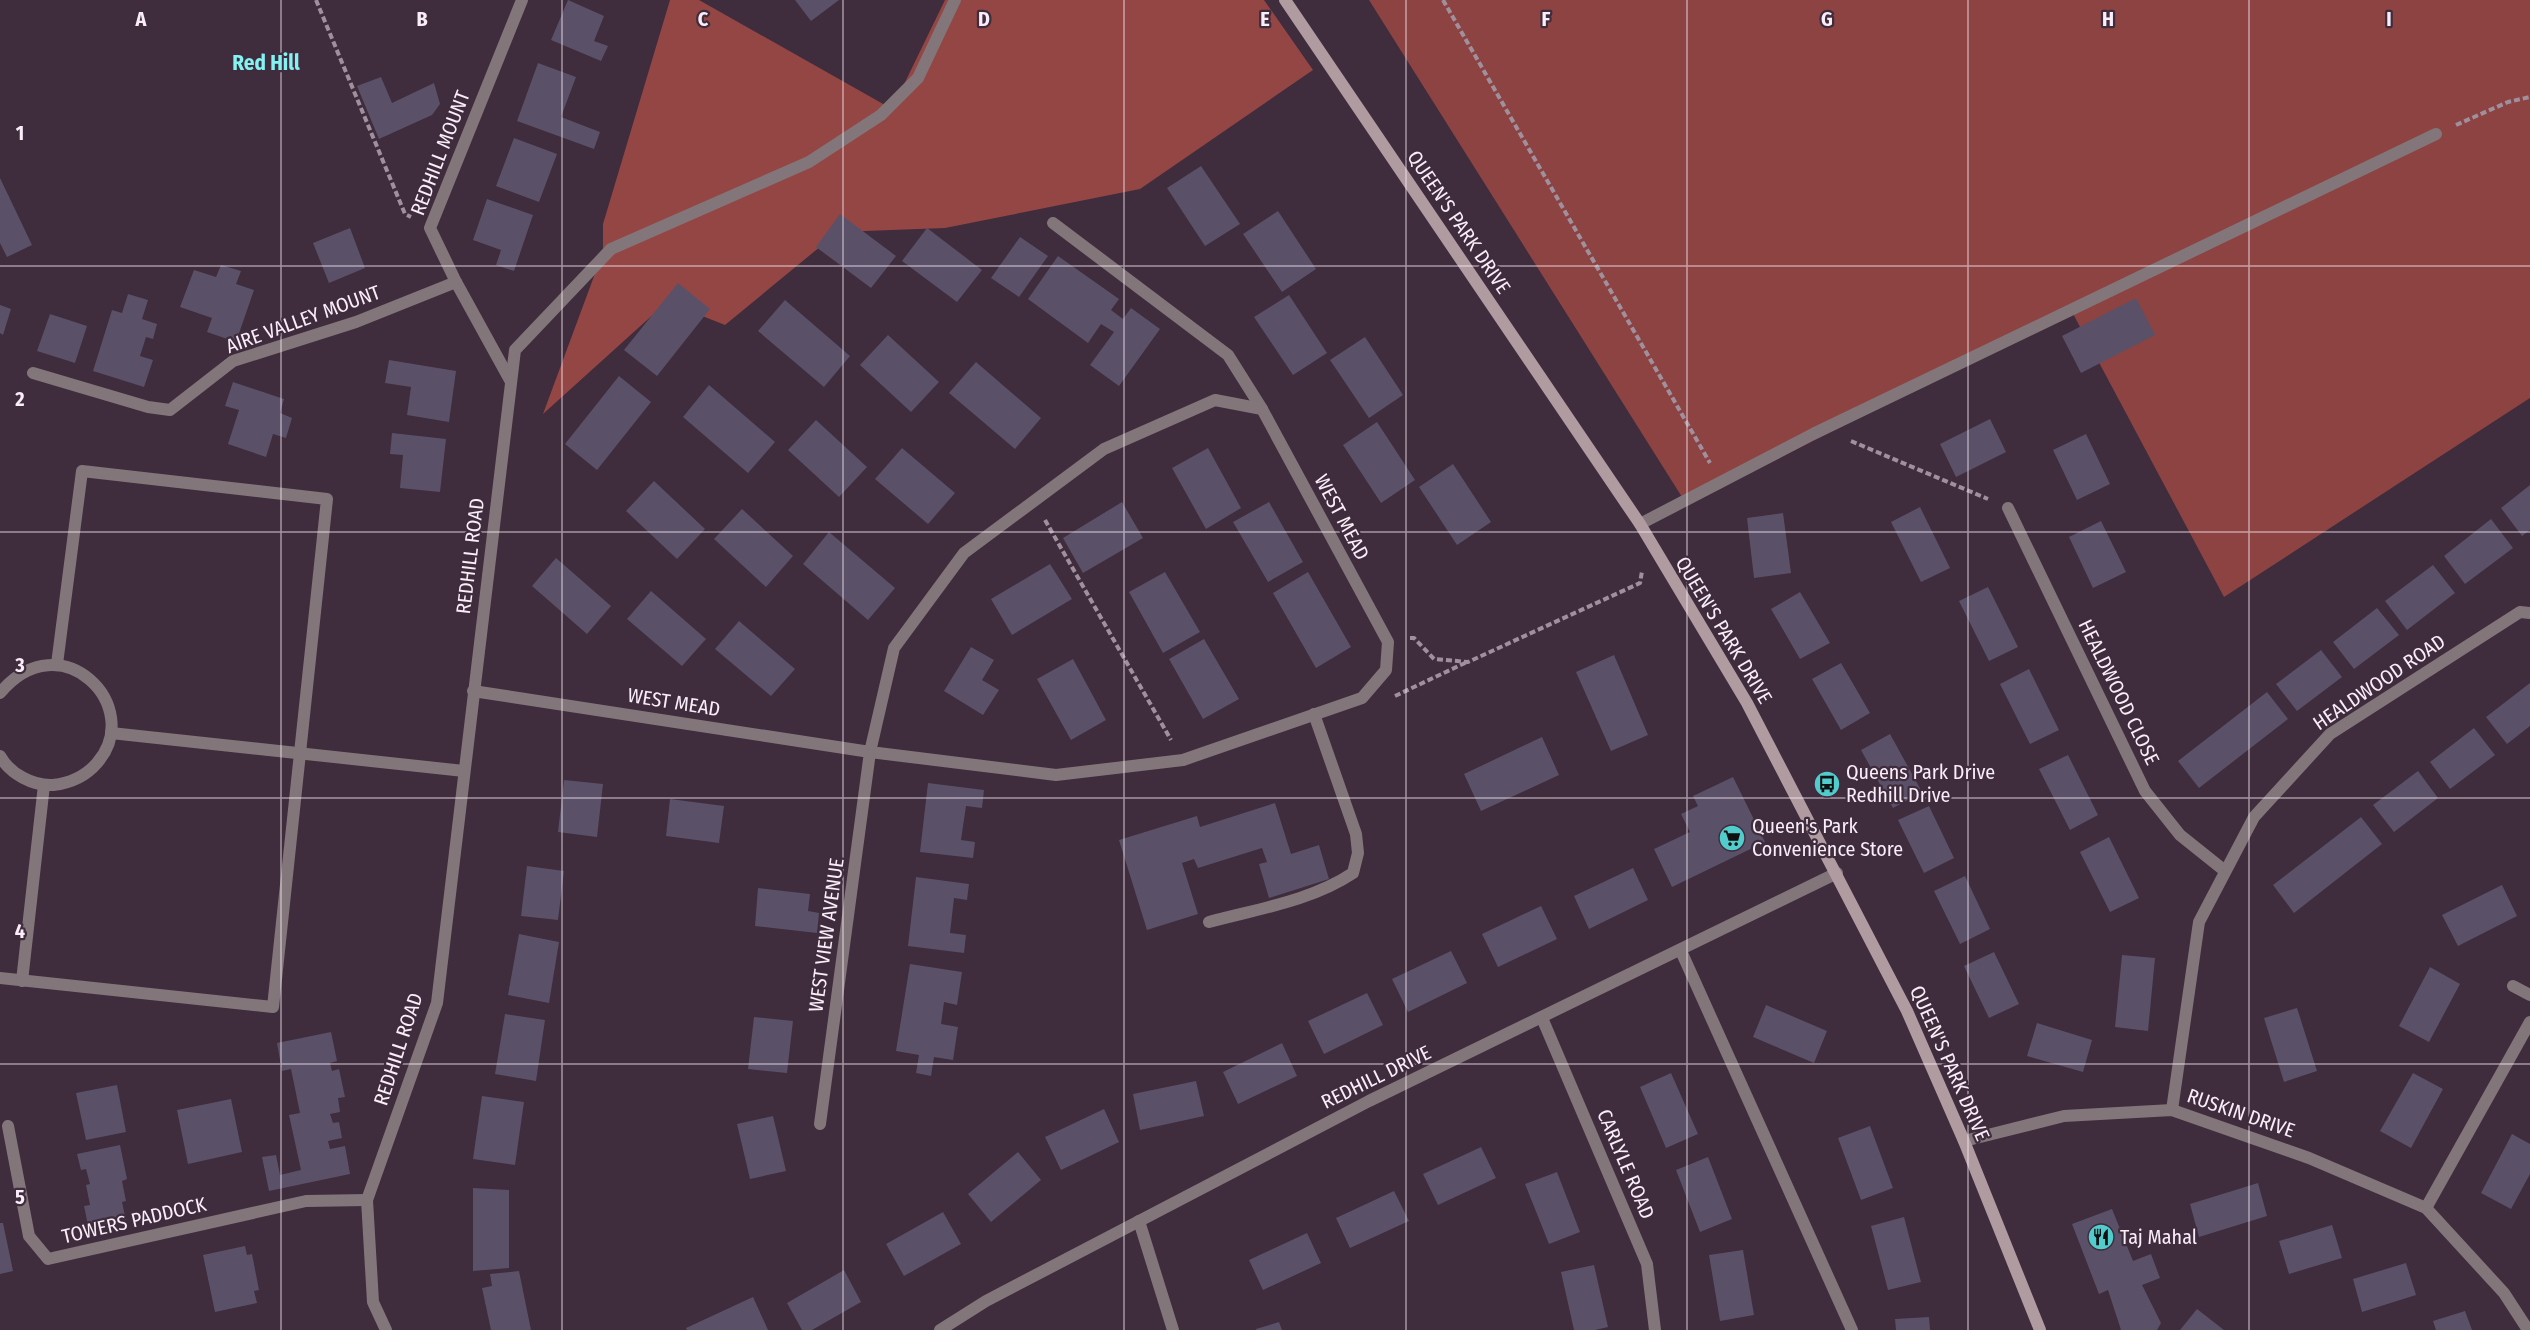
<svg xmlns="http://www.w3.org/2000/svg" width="2530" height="1330" font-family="'Fira Sans Condensed',sans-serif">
<rect width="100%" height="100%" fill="#3f2c3d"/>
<path fill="#8c4341" d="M 1369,0 L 2530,0 L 2530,398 L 2224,597 L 2071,310 L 1687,505 Z"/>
<path fill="#944644" d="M 670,0 L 699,0 L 892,109 L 945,0 L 1264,0 L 1313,70 L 1140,189 L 945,228 L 838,232 L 725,325 L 667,302 L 543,414 L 603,252 L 603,224 Z"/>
<g fill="#5a5168">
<path d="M 568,0 L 604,16 L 594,41 L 608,46 L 601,61 L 551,40 Z"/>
<path d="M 795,0 L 839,0 L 811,21 Z"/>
<path d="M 538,63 L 576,77 L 561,117 L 600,132 L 594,149 L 517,121 Z"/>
<path d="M 381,77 L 392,103 L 434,83 L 440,104 L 432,115 L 379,139 L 357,86 Z"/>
<path d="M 514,138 L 557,154 L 539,202 L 496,186 Z"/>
<path d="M 1201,166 L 1240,224 L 1205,246 L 1167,188 Z"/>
<path d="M 0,178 L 32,245 L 7,257 L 0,243 Z"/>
<path d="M 487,199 L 533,215 L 514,271 L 496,265 L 501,250 L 473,240 Z"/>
<path d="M 1278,211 L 1316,269 L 1282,292 L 1243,234 Z"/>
<path d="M 840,214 L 896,256 L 871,288 L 816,247 Z"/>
<path d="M 350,228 L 365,268 L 329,283 L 313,243 Z"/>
<path d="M 927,228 L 982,270 L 957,302 L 902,261 Z"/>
<path d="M 1020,237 L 1048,256 L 1019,297 L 991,278 Z"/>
<path d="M 1058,256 L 1119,299 L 1111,310 L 1123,319 L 1131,308 L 1160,329 L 1119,386 L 1090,365 L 1114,332 L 1101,324 L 1088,343 L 1028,299 Z"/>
<path d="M 221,265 L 241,271 L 236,284 L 254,290 L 236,342 L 207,332 L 212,318 L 180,307 L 194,270 L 216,277 Z"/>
<path d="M 678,283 L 710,309 L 657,376 L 624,350 Z"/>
<path d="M 128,294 L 148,300 L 142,319 L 157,324 L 153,339 L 146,337 L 140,356 L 153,360 L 144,387 L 93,371 L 112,310 L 122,313 Z"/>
<path d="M 1289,295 L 1327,353 L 1293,375 L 1254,317 Z"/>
<path d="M 2136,298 L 2155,335 L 2081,373 L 2062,336 Z"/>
<path d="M 785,300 L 850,356 L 824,387 L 758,331 Z"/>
<path d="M 0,305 L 11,309 L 3,335 L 0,333 Z"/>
<path d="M 50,314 L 87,326 L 75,363 L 37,351 Z"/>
<path d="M 888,335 L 939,382 L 911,412 L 860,365 Z"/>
<path d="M 1365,337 L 1403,395 L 1369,418 L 1330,360 Z"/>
<path d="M 389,360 L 456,371 L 449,422 L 407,415 L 411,387 L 385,383 Z"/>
<path d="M 976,362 L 1041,418 L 1015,449 L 949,393 Z"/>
<path d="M 619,376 L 651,402 L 597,470 L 565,444 Z"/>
<path d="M 233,382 L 284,399 L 280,413 L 292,418 L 286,438 L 273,434 L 266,457 L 228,444 L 239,410 L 225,406 Z"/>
<path d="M 709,385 L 775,442 L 748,473 L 683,417 Z"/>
<path d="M 1990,419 L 2006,452 L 1956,477 L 1940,444 Z"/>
<path d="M 816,420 L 867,467 L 839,497 L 788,450 Z"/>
<path d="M 1377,422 L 1415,480 L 1381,503 L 1343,445 Z"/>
<path d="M 392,433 L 446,439 L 440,492 L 400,488 L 403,455 L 390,454 Z"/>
<path d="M 2086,434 L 2110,484 L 2077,500 L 2053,450 Z"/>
<path d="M 902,448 L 955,493 L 928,524 L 875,479 Z"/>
<path d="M 1208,448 L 1241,508 L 1206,529 L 1172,468 Z"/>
<path d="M 1453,464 L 1491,522 L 1457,545 L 1419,487 Z"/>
<path d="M 654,481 L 705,529 L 677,559 L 626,511 Z"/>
<path d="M 2530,485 L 2530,530 L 2522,536 L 2501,508 Z"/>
<path d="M 1122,502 L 1143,538 L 1083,573 L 1063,538 Z"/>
<path d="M 1269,502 L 1303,562 L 1268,582 L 1233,522 Z"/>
<path d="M 1920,507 L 1950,568 L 1921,582 L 1891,522 Z"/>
<path d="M 742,509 L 793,556 L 766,587 L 714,539 Z"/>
<path d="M 1783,513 L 1791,573 L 1754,578 L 1747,518 Z"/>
<path d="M 2491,519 L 2513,548 L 2465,584 L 2444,556 Z"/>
<path d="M 2101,521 L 2126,572 L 2093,588 L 2069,537 Z"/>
<path d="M 829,532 L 895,588 L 868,620 L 803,564 Z"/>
<path d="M 556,558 L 611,606 L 587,634 L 532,586 Z"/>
<path d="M 1050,564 L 1072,599 L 1012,635 L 991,599 Z"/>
<path d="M 2433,565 L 2455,593 L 2407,630 L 2385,601 Z"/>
<path d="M 1165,572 L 1200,632 L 1163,653 L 1129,592 Z"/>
<path d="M 1308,572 L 1351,647 L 1316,668 L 1273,593 Z"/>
<path d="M 1988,587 L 2018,647 L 1989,661 L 1959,601 Z"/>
<path d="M 651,591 L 706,639 L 682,666 L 627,619 Z"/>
<path d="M 1800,592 L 1830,643 L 1800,659 L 1771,609 Z"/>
<path d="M 2377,608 L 2399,635 L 2354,669 L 2333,642 Z"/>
<path d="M 739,621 L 795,669 L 771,696 L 715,649 Z"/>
<path d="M 1204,639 L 1239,699 L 1203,719 L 1169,659 Z"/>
<path d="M 971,647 L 994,660 L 982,680 L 999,690 L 983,715 L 944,691 Z"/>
<path d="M 2321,650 L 2342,677 L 2297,711 L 2276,684 Z"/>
<path d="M 1614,655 L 1648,735 L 1611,751 L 1576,672 Z"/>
<path d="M 1073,659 L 1106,720 L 1071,740 L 1037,679 Z"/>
<path d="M 1841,663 L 1870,713 L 1841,730 L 1812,679 Z"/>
<path d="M 2029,669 L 2059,730 L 2030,744 L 2000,684 Z"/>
<path d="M 2530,683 L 2530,726 L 2507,744 L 2486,717 Z"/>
<path d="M 2267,692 L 2288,719 L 2199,788 L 2178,761 Z"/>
<path d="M 2474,728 L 2495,755 L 2450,789 L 2430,762 Z"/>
<path d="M 1890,734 L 1922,792 L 1893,808 L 1861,750 Z"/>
<path d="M 1542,737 L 1559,775 L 1481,811 L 1464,774 Z"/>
<path d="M 2068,755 L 2098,815 L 2070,830 L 2039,769 Z"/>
<path d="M 2418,771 L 2438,798 L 2394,832 L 2373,805 Z"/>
<path d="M 1733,777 L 1765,842 L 1672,887 L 1654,849 L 1690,832 L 1681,814 L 1698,806 L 1693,796 Z"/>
<path d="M 564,780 L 603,784 L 597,837 L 558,832 Z"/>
<path d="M 928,783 L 984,790 L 982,808 L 966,806 L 961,840 L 975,842 L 973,858 L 920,852 Z"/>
<path d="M 670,799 L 724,806 L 719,843 L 666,836 Z"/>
<path d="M 1275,803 L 1291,854 L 1319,845 L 1329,879 L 1269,898 L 1259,864 L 1267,862 L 1262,848 L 1198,868 L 1194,859 L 1182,863 L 1198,914 L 1147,930 L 1119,840 L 1197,816 L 1200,827 Z"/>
<path d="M 1929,806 L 1954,858 L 1924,873 L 1898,820 Z"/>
<path d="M 2361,817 L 2382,844 L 2294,913 L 2273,885 Z"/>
<path d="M 2109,837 L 2139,898 L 2110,912 L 2080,852 Z"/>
<path d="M 527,866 L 564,871 L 558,920 L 521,916 Z"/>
<path d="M 1633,868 L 1648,900 L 1589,929 L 1574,896 Z"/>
<path d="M 1965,876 L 1990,929 L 1960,944 L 1934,891 Z"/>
<path d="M 916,877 L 969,884 L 967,900 L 954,898 L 950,933 L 966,935 L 964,953 L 908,946 Z"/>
<path d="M 2502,885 L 2517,916 L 2458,946 L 2442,915 Z"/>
<path d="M 758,888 L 810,894 L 808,911 L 819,913 L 817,933 L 755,926 Z"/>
<path d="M 1541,906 L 1557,939 L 1498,967 L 1482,934 Z"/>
<path d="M 519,934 L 559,942 L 549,1003 L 508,995 Z"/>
<path d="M 1451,951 L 1467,983 L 1408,1012 L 1392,979 Z"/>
<path d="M 1994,952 L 2019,1004 L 1989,1018 L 1964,966 Z"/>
<path d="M 2122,955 L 2155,958 L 2148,1031 L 2115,1027 Z"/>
<path d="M 910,964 L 962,972 L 957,1005 L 944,1002 L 941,1024 L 958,1027 L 953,1060 L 934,1057 L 931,1076 L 916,1073 L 919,1055 L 896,1051 Z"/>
<path d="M 2430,967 L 2460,984 L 2429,1042 L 2399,1026 Z"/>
<path d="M 1367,993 L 1383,1025 L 1324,1054 L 1308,1021 Z"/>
<path d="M 1766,1005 L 1827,1031 L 1814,1063 L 1753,1037 Z"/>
<path d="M 2297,1008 L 2317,1071 L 2284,1082 L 2264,1018 Z"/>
<path d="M 505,1014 L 545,1020 L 536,1081 L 495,1074 Z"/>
<path d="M 754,1017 L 793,1021 L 787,1073 L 748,1069 Z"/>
<path d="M 2037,1023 L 2092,1040 L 2083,1072 L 2027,1056 Z"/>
<path d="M 331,1032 L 337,1061 L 330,1063 L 332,1071 L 339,1069 L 345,1097 L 338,1098 L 340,1112 L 330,1114 L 333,1123 L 339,1122 L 342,1138 L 328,1141 L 330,1149 L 345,1146 L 350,1174 L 269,1191 L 262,1157 L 276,1155 L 280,1175 L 301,1170 L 289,1115 L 300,1113 L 291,1069 L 282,1071 L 277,1043 Z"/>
<path d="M 1282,1043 L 1297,1076 L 1238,1104 L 1223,1072 Z"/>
<path d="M 1671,1073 L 1698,1134 L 1666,1148 L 1640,1087 Z"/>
<path d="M 2413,1073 L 2443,1089 L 2411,1148 L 2380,1131 Z"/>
<path d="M 1196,1081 L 1204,1116 L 1140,1130 L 1133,1094 Z"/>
<path d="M 117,1085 L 126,1132 L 86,1140 L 76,1093 Z"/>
<path d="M 482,1096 L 524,1102 L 515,1165 L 473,1159 Z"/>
<path d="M 231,1099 L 242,1152 L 188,1164 L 177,1110 Z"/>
<path d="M 1104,1109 L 1119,1142 L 1061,1170 L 1045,1137 Z"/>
<path d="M 773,1116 L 786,1171 L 750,1179 L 737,1124 Z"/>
<path d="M 1870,1126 L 1893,1188 L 1861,1200 L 1838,1138 Z"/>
<path d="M 2512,1134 L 2530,1144 L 2530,1174 L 2511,1209 L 2481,1193 Z"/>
<path d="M 120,1145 L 127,1179 L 122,1181 L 126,1201 L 122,1202 L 126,1221 L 89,1230 L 84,1206 L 90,1205 L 86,1185 L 90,1184 L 86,1169 L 81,1170 L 77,1154 Z"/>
<path d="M 1481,1147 L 1496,1178 L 1438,1205 L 1423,1174 Z"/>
<path d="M 1018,1152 L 1041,1180 L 991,1222 L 968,1194 Z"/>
<path d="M 1708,1157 L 1732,1219 L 1700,1232 L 1676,1170 Z"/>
<path d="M 1557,1172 L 1580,1232 L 1549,1244 L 1525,1184 Z"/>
<path d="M 2258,1183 L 2267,1216 L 2199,1237 L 2190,1204 Z"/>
<path d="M 473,1188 L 509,1190 L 509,1268 L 473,1271 Z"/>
<path d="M 1394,1191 L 1409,1221 L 1350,1248 L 1336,1218 Z"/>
<path d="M 2112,1209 L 2133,1261 L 2151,1254 L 2160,1278 L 2142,1285 L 2161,1323 L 2157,1330 L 2121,1330 L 2108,1290 L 2099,1294 L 2072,1224 Z"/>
<path d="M 943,1212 L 961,1244 L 904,1276 L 886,1244 Z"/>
<path d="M 1904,1217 L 1921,1282 L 1888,1290 L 1871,1226 Z"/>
<path d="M 0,1223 L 3,1223 L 13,1271 L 0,1274 Z"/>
<path d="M 2332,1225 L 2342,1258 L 2289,1274 L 2279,1241 Z"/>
<path d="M 1307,1233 L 1321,1263 L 1263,1290 L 1249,1260 Z"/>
<path d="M 245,1246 L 247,1255 L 252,1254 L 259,1290 L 254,1291 L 257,1303 L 215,1312 L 203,1255 Z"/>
<path d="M 1743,1250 L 1754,1315 L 1720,1321 L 1709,1255 Z"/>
<path d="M 2406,1263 L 2416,1295 L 2362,1312 L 2353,1279 Z"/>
<path d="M 1594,1265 L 1608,1327 L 1595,1330 L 1574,1330 L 1561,1272 Z"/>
<path d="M 844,1270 L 861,1302 L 812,1330 L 802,1330 L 787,1303 Z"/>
<path d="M 519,1271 L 531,1330 L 491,1330 L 482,1288 L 492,1286 L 490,1274 Z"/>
<path d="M 753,1297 L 768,1330 L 687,1330 L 686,1328 Z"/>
<path d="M 2197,1309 L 2224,1330 L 2180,1330 Z"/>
<path d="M 2465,1311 L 2472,1330 L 2436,1330 L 2433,1321 Z"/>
<path d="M 1929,1317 L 1930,1330 L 1896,1330 L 1895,1319 Z"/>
<path d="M 1279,1322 L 1282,1330 L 1256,1330 L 1256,1329 Z"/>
</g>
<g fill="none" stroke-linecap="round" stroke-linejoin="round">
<g stroke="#a0909e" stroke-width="4" stroke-dasharray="6 3" stroke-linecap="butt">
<path d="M 316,0 L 405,214 L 411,217"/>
<path d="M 1443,0 L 1710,463"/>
<path d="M 2456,125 L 2508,102 L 2530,97"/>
<path d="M 1851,441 L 1988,499"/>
<path d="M 1045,520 L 1171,740"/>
<path d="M 1410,638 L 1414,638 L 1434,659 L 1468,662 L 1640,583 L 1642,571"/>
<path d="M 1395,696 L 1467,662"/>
</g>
<g stroke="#83767a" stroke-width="12">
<path d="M 1053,223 L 1228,355 L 1262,409"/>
<path d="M 1640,524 L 1813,434 L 2436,134"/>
<path d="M 0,693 C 61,620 146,707 97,763 C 85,777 71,783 53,785 C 33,786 10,774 0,756"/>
<path d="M 111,733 L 464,771"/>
<path d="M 1209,922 C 1257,909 1311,901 1353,873 L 1358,853 L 1356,834 L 1314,714"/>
<path d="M 1681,951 L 1852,1330"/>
<path d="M 0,978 L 273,1007 L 327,499 L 82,471 L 57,664"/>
<path d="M 22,981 L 44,785"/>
</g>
<g stroke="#83767a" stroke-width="12">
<path d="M 33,373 L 148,407 L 170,410 L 233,361 L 356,322 L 456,282"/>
<path d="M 510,380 L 456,282 L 430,228 L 522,0"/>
<path d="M 2008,508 L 2145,791 L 2180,835 L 2225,871"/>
<path d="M 473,691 L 870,752 L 1056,775 L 1183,760 L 1362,698 L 1386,670 L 1388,642 L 1262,409 L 1215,400 L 1104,449 L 964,553 L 894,648 L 870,752 L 820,1124"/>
<path d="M 2513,986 L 2530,995"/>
<path d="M 1542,1018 L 1647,1264 L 1655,1330"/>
<path d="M 2172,1110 L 2199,922 L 2254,817 L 2330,734 L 2520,612 L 2530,613"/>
<path d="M 8,1126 L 29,1236 L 48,1259 L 306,1201 L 367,1200"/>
<path d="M 1964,1141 L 2064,1116 L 2172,1110 L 2309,1158 L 2426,1208 L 2504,1293 L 2528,1330"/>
<path d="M 2426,1208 L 2530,1022"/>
<path d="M 1139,1221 L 1173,1330"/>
<path d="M 386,1330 L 373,1302 L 367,1200 L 437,1003 L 515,350 L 611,249 L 809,162 L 881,115 L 918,78 L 955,0"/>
<path d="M 940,1330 L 986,1301 L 1369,1101 L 1837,873"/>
</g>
<path stroke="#b09ba1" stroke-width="12" d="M 1285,0 L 1640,524 L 1747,703 L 1907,1011 L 1964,1141 L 2040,1330"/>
</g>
<path fill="none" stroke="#f9edf8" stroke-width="1.5" stroke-opacity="0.55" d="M 281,0 L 281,1330M 562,0 L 562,1330M 843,0 L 843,1330M 1124,0 L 1124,1330M 1406,0 L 1406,1330M 1687,0 L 1687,1330M 1968,0 L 1968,1330M 2249,0 L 2249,1330M 0,266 L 2530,266M 0,532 L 2530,532M 0,798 L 2530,798M 0,1064 L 2530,1064"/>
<defs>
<symbol id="bus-disc" viewBox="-11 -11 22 22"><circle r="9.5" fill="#52cdcd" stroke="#3f2c3d"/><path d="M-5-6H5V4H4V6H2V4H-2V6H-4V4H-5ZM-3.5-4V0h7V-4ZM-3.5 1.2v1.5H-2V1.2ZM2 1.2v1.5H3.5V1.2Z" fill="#111"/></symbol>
<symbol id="supermarket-disc" viewBox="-11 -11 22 22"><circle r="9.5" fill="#52cdcd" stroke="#3f2c3d"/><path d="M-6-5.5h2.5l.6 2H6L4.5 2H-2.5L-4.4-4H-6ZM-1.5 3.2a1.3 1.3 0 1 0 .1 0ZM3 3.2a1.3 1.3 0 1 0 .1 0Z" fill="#111"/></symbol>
<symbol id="restaurant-disc" viewBox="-11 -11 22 22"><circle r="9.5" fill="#52cdcd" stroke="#3f2c3d"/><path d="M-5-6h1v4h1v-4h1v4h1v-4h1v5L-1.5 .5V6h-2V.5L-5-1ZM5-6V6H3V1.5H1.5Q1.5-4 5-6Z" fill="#111"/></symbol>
</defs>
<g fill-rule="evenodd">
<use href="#bus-disc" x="1812" y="769" width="30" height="30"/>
<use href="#supermarket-disc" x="1717" y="823" width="30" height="30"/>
<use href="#restaurant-disc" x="2086" y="1222" width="30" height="30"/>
</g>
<g text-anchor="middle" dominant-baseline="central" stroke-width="4.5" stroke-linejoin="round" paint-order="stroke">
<g font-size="20" fill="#f9edf8" stroke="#3f2c3d">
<text transform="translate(440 153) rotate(-69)">REDHILL MOUNT</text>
<text transform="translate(1459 222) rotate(56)">QUEEN'S PARK DRIVE</text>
<text transform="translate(303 319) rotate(-20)">AIRE VALLEY MOUNT</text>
<text transform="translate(1342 517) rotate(62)">WEST MEAD</text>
<text transform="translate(470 556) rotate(-83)">REDHILL ROAD</text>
<text transform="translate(1724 630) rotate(59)">QUEEN'S PARK DRIVE</text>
<text transform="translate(2379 682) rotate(-34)">HEALDWOOD ROAD</text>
<text transform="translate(2119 692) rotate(64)">HEALDWOOD CLOSE</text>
<text transform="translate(674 702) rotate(9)">WEST MEAD</text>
<text transform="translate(826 935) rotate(-82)">WEST VIEW AVENUE</text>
<text transform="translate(398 1049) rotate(-72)">REDHILL ROAD</text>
<text transform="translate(1950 1063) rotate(66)">QUEEN'S PARK DRIVE</text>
<text transform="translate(1376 1077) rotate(-26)">REDHILL DRIVE</text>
<text transform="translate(2241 1113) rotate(19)">RUSKIN DRIVE</text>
<text transform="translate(1626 1164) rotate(67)">CARLYLE ROAD</text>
<text transform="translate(134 1220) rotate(-13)">TOWERS PADDOCK</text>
</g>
<g font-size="20" fill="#f9edf8" stroke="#3f2c3d" text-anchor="start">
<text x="1846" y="772">Queens Park Drive<tspan x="1846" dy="23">Redhill Drive</tspan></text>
<text x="1752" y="826">Queen's Park<tspan x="1752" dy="23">Convenience Store</tspan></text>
<text x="2120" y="1237">Taj Mahal</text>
</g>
<g font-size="21" font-weight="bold" fill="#85f1f1" stroke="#3f2c3d">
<text x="266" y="63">Red Hill</text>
</g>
</g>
<g font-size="20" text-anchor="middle" font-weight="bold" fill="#f9edf8" stroke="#3f2c3d" stroke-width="4.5" stroke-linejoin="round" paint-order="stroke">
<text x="141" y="26">A</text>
<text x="422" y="26">B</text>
<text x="703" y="26">C</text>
<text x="984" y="26">D</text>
<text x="1265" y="26">E</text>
<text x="1546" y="26">F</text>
<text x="1827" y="26">G</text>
<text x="2108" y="26">H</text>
<text x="2389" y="26">I</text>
<text x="20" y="140">1</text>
<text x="20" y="406">2</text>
<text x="20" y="672">3</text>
<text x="20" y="938">4</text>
<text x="20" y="1204">5</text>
</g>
</svg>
